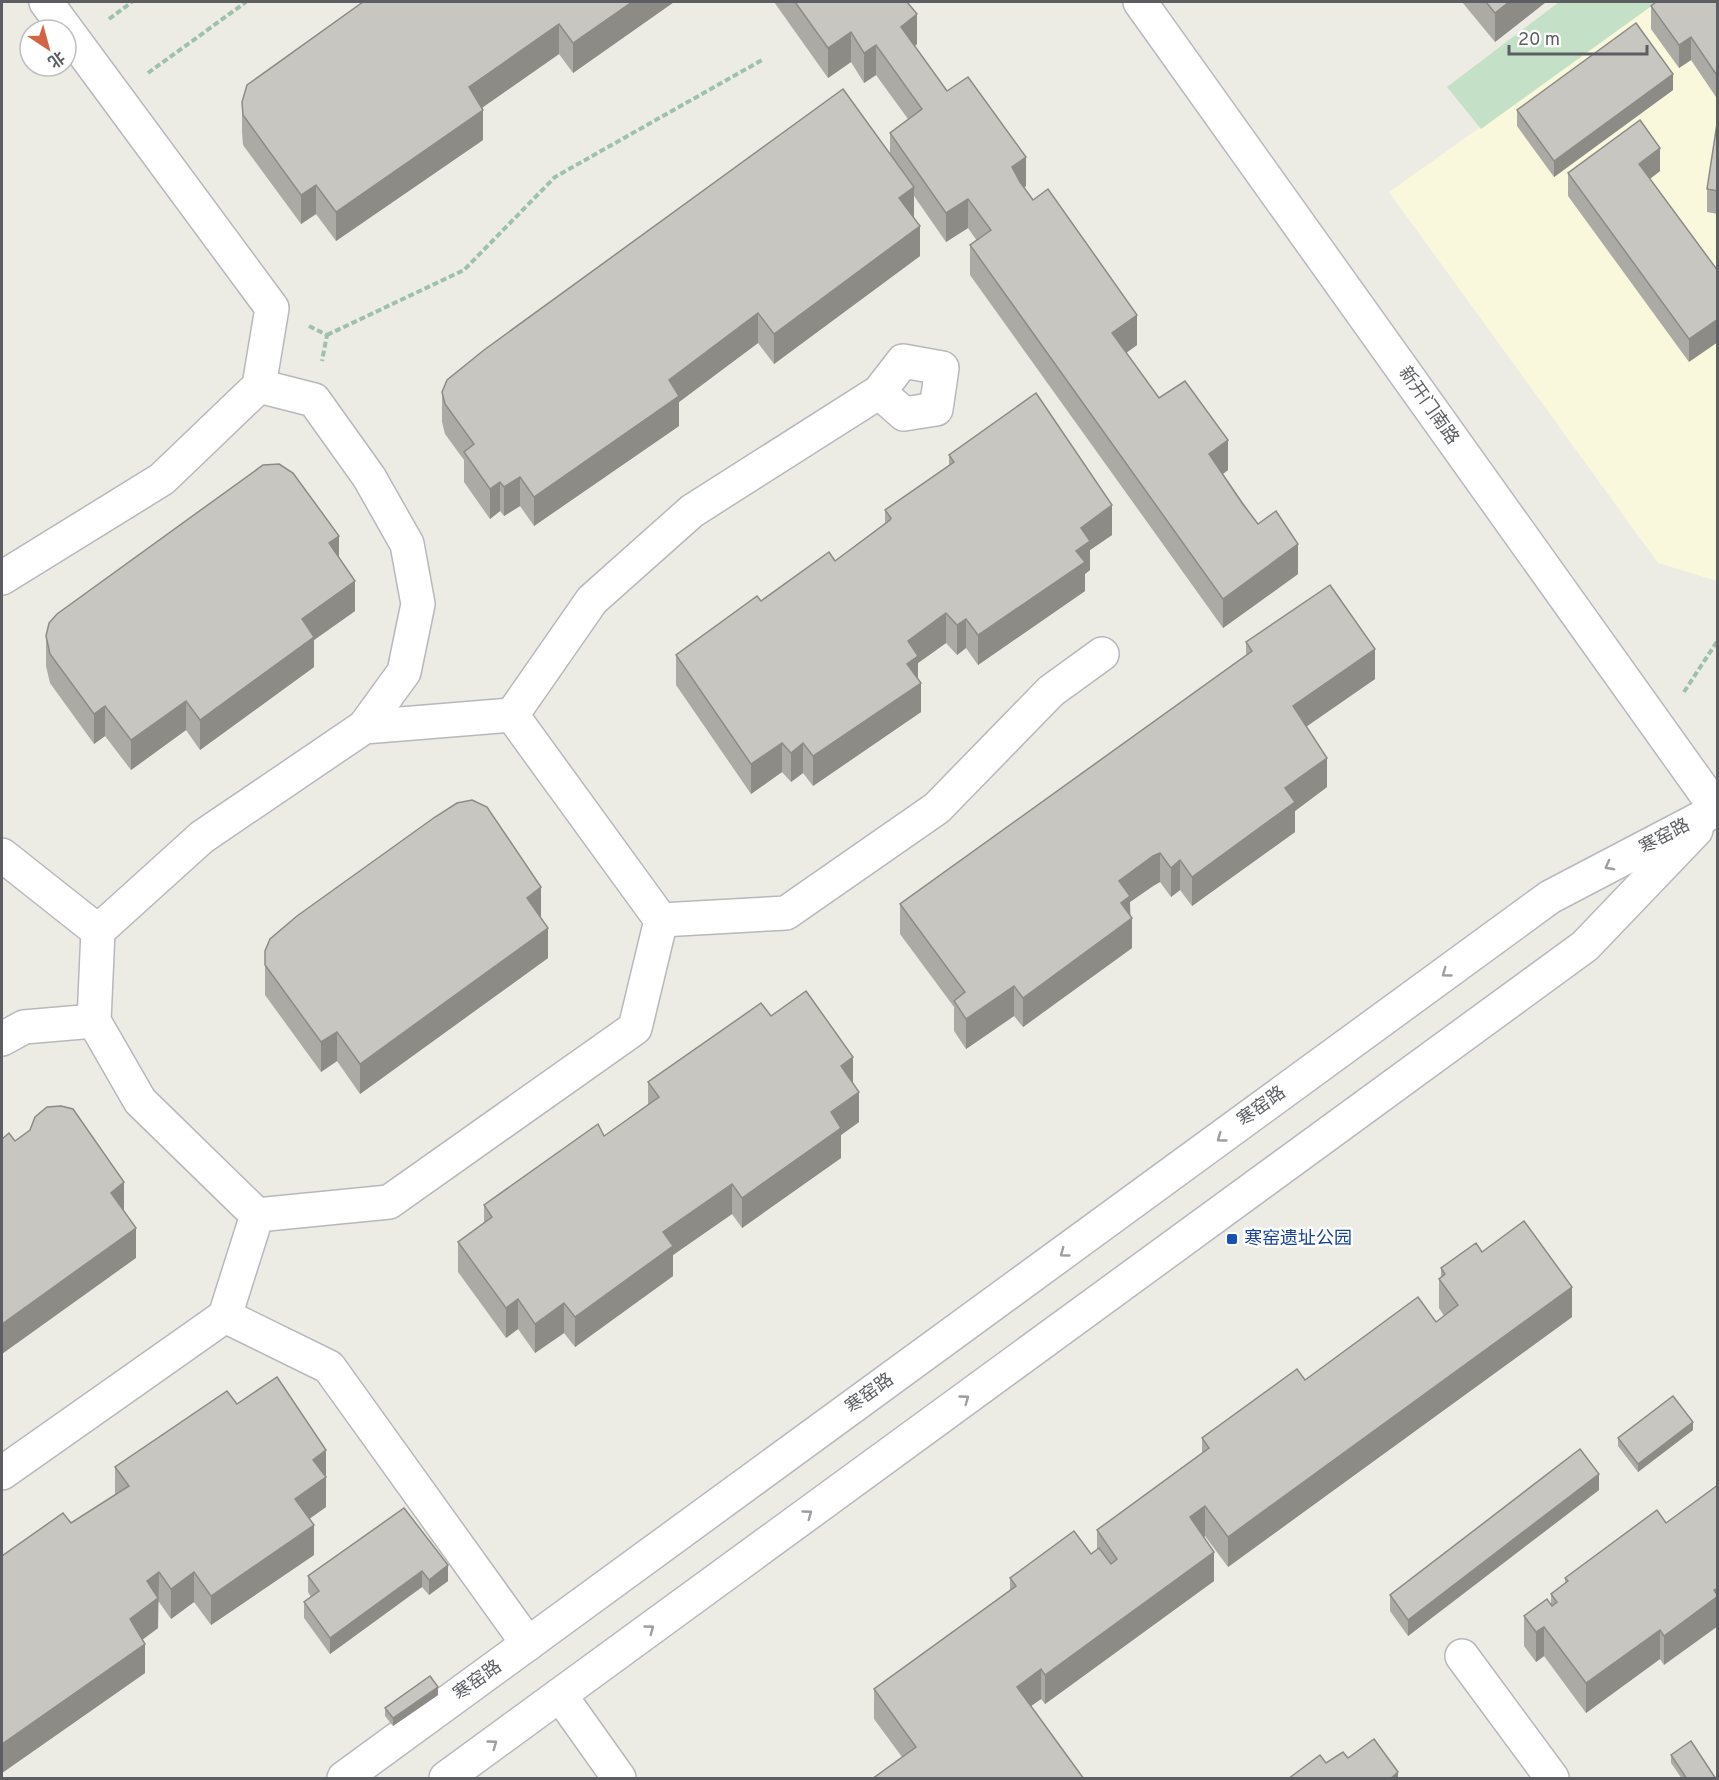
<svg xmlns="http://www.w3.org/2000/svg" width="1719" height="1780" font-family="Overpass,'Noto Sans SC',sans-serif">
<rect width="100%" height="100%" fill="#ecece4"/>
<path fill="#f9f7dc" d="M 1657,2 L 1717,52 L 1717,581 L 1658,563 L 1389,192 Z"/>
<path fill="#c4e1c8" d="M 1559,2 L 1657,2 L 1481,129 L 1447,87 Z"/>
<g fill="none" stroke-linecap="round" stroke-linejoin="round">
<defs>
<g id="street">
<path d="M 46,2 L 272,308 L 259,386"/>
<path d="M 2,578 L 162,479 L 259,386 L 314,400 L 369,477 L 407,544 L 418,604 L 404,672 L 364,727"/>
<path d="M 512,715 L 592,600 L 692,511 L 879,392 L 904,414 L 936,409 L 942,368 L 903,361 L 879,392"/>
<path d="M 2,855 L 98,931 L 94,1021 L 140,1101 L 257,1215 L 225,1316 L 329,1367 L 528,1644"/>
<path d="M 661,920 L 786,913 L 937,808 L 1051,691 L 1102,654"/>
<path d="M 98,931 L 202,837 L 364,727 L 512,715 L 661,920 L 635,1028 L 389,1202 L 257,1215"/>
<path d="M 2,1039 L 24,1027 L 94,1021"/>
<path d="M 2,1473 L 225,1316"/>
<path d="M 1462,1656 L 1552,1778"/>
<path d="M 560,1695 L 619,1778"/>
</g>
<g id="secondary">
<path d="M 1140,2 L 1718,811"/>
<path d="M 344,1778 L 1550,897 L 1718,809"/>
<path d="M 446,1778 L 1585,946 L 1696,830"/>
</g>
</defs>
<use href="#street" stroke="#b6b8bc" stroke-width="36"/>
<use href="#secondary" stroke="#b7b9be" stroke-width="36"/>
<g stroke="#9ec1ad" stroke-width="4" stroke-dasharray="6 3" stroke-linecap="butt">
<path d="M 109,19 L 132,2"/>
<path d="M 148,73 L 246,2"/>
<path d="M 309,326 L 327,335 L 322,361"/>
<path d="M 327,335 L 464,270 L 555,177 L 762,60"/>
<path d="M 1684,692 L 1718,640"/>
</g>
<use href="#street" stroke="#fff" stroke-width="33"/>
<use href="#secondary" stroke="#fff" stroke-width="33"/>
</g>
<g fill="#acaaa5">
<path d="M 363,2 L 674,2 L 573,73 L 559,54 L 481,108 L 483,140 L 336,241 L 316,214 L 301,224 L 243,145 L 242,132 L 242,102 Z"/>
<path d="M 774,2 L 907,2 L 917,44 L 915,46 L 947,91 L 1026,186 L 1024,187 L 1137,345 L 1126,353 L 1159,398 L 1228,470 L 1223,474 L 1258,524 L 1298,574 L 1223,628 L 970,275 L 970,245 L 977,241 L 968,228 L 946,242 L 914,196 L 914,217 L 913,217 L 920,256 L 774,364 L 758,343 L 679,402 L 679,426 L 534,526 L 520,506 L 504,516 L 500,511 L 490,519 L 464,482 L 464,460 L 445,434 L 442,422 L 442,392 L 890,155 L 890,133 L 908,119 L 876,75 L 864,83 L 851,62 L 828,78 Z"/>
<path d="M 1462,2 L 1546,2 L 1495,42 Z"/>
<path d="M 1718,2 L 1718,100 L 1691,60 L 1679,68 L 1651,29 L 1651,6 Z"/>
<path d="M 1673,90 L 1554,177 L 1517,126 L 1517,110 Z"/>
<path d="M 1718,117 L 1718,214 L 1707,212 L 1707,189 Z"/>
<path d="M 1660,171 L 1650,179 L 1718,271 L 1689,362 L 1568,196 L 1568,173 Z"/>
<path d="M 949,455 L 1112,535 L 1090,550 L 1090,570 L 1085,574 L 1085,591 L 978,665 L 966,648 L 957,655 L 946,643 L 918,663 L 918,679 L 921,712 L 813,786 L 803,773 L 791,782 L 782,772 L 751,794 L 676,685 L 676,655 L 761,601 L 835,561 L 885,523 L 885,510 L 949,465 Z"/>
<path d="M 339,558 L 355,611 L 314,640 L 314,667 L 200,750 L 186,730 L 131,770 L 105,736 L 94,744 L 50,683 L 46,666 L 46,636 Z"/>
<path d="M 1246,642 L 1375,679 L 1306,726 L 1327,787 L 1295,811 L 1295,832 L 1192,906 L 1180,890 L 1171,897 L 1160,882 L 1153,886 L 1130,902 L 1132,948 L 1023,1027 L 1014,1016 L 966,1049 L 954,1031 L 954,1007 L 900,934 L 900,904 L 1246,656 Z"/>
<path d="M 541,917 L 548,958 L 360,1094 L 337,1061 L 321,1072 L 265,995 L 265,951 Z"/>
<path d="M 771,1016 L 853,1083 L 859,1122 L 841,1135 L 841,1158 L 742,1228 L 732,1214 L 680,1250 L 673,1255 L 673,1276 L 575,1347 L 564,1333 L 535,1353 L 518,1329 L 506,1338 L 458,1272 L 458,1242 L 484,1223 L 484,1205 L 607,1134 L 648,1105 L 648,1082 Z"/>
<path d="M 1482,1252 L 1572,1317 L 1228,1567 L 1205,1536 L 1204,1537 L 1214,1581 L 1045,1704 L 1041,1699 L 1031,1706 L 902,1757 L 874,1719 L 874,1689 L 1010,1590 L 1010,1578 L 1091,1554 L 1097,1550 L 1097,1530 L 1202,1453 L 1202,1438 L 1305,1380 L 1436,1322 L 1444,1316 L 1439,1308 L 1439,1279 L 1441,1277 L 1441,1268 Z"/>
<path d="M 237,1404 L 326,1450 L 326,1507 L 309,1519 L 314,1555 L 211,1625 L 194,1602 L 171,1619 L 159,1602 L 158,1603 L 158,1628 L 143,1639 L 145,1673 L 2,1773 L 2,1556 L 71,1523 L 115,1495 L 115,1467 Z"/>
<path d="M 1693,1430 L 1638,1472 L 1618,1446 L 1618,1438 Z"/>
<path d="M 1599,1490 L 1408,1636 L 1390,1611 L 1390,1595 Z"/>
<path d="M 404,1508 L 448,1581 L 429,1595 L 422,1587 L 330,1654 L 304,1618 L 304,1602 L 311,1597 L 308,1592 L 308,1576 Z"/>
<path d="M 1666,1523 L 1664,1665 L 1660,1659 L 1586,1713 L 1544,1656 L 1536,1662 L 1524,1646 L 1524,1616 L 1551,1605 L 1551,1594 L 1565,1583 L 1565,1578 Z"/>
<path d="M 438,1695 L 393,1726 L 385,1716 L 385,1708 Z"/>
<path d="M 1671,1755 L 1716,1779 L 1682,1779 L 1671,1763 Z"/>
</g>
<g fill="#8c8b86">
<path d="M 632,2 L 674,2 L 573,73 L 573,43 Z"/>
<path d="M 1509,2 L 1546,2 L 1495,42 L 1495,13 Z"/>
<path d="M 917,14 L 917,44 L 901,56 L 901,27 Z"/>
<path d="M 559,24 L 559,54 L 469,117 L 469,87 Z"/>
<path d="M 851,32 L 851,62 L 828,78 L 828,48 Z"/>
<path d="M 1691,37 L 1691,60 L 1679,68 L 1679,45 Z"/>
<path d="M 876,45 L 876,75 L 864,83 L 864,53 Z"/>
<path d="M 1673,74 L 1673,90 L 1554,177 L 1554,161 Z"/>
<path d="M 483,110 L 483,140 L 336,241 L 336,212 Z"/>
<path d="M 1660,148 L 1660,171 L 1639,187 L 1639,164 Z"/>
<path d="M 1026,157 L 1026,186 L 1012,197 L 1012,167 Z"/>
<path d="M 316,185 L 316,214 L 301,224 L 301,195 Z"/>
<path d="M 914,187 L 914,217 L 899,227 L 899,198 Z"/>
<path d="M 968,199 L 968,228 L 946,242 L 946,213 Z"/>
<path d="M 920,226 L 920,256 L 774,364 L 774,334 Z"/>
<path d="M 758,313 L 758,343 L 679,402 L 679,426 L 534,526 L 534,497 L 669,380 Z"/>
<path d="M 1137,315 L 1137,345 L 1112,363 L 1112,333 Z"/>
<path d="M 1718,319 L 1718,342 L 1689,362 L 1689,339 Z"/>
<path d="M 1228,440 L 1228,470 L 1209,484 L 1209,454 Z"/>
<path d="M 520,477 L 520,506 L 504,516 L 504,487 Z"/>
<path d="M 500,482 L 500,511 L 490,519 L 490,489 Z"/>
<path d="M 1112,505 L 1112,535 L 1090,550 L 1090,570 L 1085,574 L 1085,591 L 978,665 L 978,635 L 1076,551 L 1081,528 Z"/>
<path d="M 339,536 L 339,566 L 329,543 Z"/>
<path d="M 1298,544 L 1298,574 L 1223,628 L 1223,599 Z"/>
<path d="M 355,581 L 355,611 L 314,640 L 314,667 L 200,750 L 200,720 L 302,619 Z"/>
<path d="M 946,613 L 946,643 L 918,663 L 918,685 L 921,683 L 921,712 L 813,786 L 813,756 L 908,641 Z"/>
<path d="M 966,619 L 966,648 L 957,655 L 957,625 Z"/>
<path d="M 1375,649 L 1375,679 L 1293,736 L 1293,706 Z"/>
<path d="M 186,701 L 186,730 L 131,770 L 131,740 Z"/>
<path d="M 105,706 L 105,736 L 94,744 L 94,714 Z"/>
<path d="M 782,743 L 782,772 L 751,794 L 751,764 Z"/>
<path d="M 803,743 L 803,773 L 791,782 L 791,753 Z"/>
<path d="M 1327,758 L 1327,787 L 1295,811 L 1295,832 L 1192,906 L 1192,877 L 1285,788 Z"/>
<path d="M 1160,853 L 1160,882 L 1153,886 L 1130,902 L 1130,920 L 1132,918 L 1132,948 L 1023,1027 L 1023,998 L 1119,881 L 1153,856 Z"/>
<path d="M 1180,860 L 1180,890 L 1171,897 L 1171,868 Z"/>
<path d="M 541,887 L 541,917 L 527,928 L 527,898 Z"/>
<path d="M 548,928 L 548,958 L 360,1094 L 360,1064 Z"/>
<path d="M 1014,986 L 1014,1016 L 966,1049 L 966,1019 Z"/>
<path d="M 337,1032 L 337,1061 L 321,1072 L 321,1042 Z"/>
<path d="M 853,1057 L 853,1086 L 841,1066 Z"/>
<path d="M 859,1092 L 859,1122 L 841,1135 L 841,1158 L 742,1228 L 742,1198 L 831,1112 Z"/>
<path d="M 124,1182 L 124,1212 L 111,1193 Z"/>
<path d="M 732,1184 L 732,1214 L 673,1255 L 673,1276 L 575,1347 L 575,1317 L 663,1232 Z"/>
<path d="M 136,1228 L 136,1258 L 2,1354 L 2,1324 Z"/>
<path d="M 1572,1287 L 1572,1317 L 1228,1567 L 1228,1537 Z"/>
<path d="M 518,1299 L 518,1329 L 506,1338 L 506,1308 Z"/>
<path d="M 564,1303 L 564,1333 L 535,1353 L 535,1324 Z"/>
<path d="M 1693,1422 L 1693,1430 L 1638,1472 L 1638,1464 Z"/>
<path d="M 326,1450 L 326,1507 L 295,1529 L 295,1499 L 313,1460 Z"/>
<path d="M 1599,1474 L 1599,1490 L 1408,1636 L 1408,1620 Z"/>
<path d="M 1205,1506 L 1205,1536 L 1190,1547 L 1190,1517 Z"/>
<path d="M 314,1525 L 314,1555 L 211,1625 L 211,1596 Z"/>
<path d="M 1214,1552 L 1214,1581 L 1045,1704 L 1045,1675 Z"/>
<path d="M 448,1565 L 448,1581 L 429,1595 L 429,1580 Z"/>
<path d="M 422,1571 L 422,1587 L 330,1654 L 330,1638 Z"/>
<path d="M 159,1572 L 158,1628 L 130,1649 L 130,1619 L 147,1581 Z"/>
<path d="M 194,1572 L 194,1602 L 171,1619 L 171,1589 Z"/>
<path d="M 1718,1588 L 1718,1626 L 1664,1665 L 1664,1636 Z"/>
<path d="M 1544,1627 L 1544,1656 L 1536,1662 L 1536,1632 Z"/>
<path d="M 1660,1630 L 1660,1659 L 1586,1713 L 1586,1683 Z"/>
<path d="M 145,1644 L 145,1673 L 2,1773 L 2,1744 Z"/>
<path d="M 1041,1669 L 1041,1699 L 1017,1716 L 1017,1687 Z"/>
<path d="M 438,1687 L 438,1695 L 393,1726 L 393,1718 Z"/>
<path d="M 1398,1772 L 1398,1779 L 1390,1779 Z"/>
</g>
<g fill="#c8c6c0" stroke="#8c8b86" stroke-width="1.5">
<path d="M 363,2 L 632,2 L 573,43 L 559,24 L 469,87 L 483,110 L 336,212 L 316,185 L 301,195 L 243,115 L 242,102 L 247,85 Z"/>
<path d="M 795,2 L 907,2 L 917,14 L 901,27 L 947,91 L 968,77 L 1026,157 L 1012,167 L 1020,182 L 1033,200 L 1048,189 L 1137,315 L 1112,333 L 1159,398 L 1185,381 L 1228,440 L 1209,454 L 1242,503 L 1258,524 L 1276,511 L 1298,544 L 1223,599 L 970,245 L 991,230 L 968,199 L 946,213 L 890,133 L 922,109 L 876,45 L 864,53 L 851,32 L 828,48 Z"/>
<path d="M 1486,2 L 1509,2 L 1495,13 Z"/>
<path d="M 1656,2 L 1718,2 L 1718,77 L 1691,37 L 1679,45 L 1651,6 Z"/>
<path d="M 1636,23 L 1673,74 L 1554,161 L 1517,110 Z"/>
<path d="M 843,89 L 914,187 L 899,198 L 920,226 L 774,334 L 758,313 L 669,380 L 679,396 L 534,497 L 520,477 L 504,487 L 500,482 L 490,489 L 464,452 L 474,444 L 445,404 L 442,392 L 447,380 L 484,350 Z"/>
<path d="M 1718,117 L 1718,191 L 1707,189 Z"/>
<path d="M 1640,120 L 1660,148 L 1639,164 L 1718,271 L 1718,319 L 1689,339 L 1568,173 Z"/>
<path d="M 1036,393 L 1112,505 L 1081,528 L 1090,541 L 1076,551 L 1085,562 L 978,635 L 966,619 L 957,625 L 946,613 L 908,641 L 918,656 L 907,664 L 921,683 L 813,756 L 803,743 L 791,753 L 782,743 L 751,764 L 676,655 L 757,596 L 761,601 L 829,552 L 835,561 L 890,520 L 891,518 L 885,510 L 954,462 L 949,455 Z"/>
<path d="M 279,464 L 293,473 L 339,536 L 329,543 L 355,581 L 302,619 L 314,637 L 200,720 L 186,701 L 131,740 L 105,706 L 94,714 L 50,654 L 46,636 L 49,623 L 57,614 L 263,465 Z"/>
<path d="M 1330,585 L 1375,649 L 1293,706 L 1327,758 L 1285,788 L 1295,802 L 1192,877 L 1180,860 L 1171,868 L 1160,853 L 1153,856 L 1119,881 L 1130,896 L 1121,903 L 1132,918 L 1023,998 L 1014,986 L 966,1019 L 954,1001 L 965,992 L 900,904 L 1252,651 L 1246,642 Z"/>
<path d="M 472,800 L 487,807 L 541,887 L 527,898 L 548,928 L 360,1064 L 337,1032 L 321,1042 L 265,965 L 265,951 L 270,939 L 297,916 L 435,817 L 457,803 Z"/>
<path d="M 806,991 L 853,1057 L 841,1066 L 859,1092 L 831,1112 L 841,1128 L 742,1198 L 732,1184 L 680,1220 L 663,1232 L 673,1246 L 575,1317 L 564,1303 L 535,1324 L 518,1299 L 506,1308 L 458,1242 L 492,1217 L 484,1205 L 598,1124 L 604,1136 L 607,1134 L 659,1097 L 648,1082 L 761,1003 L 771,1016 Z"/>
<path d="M 61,1106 L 73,1109 L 124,1182 L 111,1193 L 136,1228 L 2,1324 L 2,1139 L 9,1133 L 15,1141 L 30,1130 L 35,1117 L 47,1107 Z"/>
<path d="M 1524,1221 L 1572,1287 L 1228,1537 L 1205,1506 L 1190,1517 L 1214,1552 L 1045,1675 L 1041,1669 L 1017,1687 L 1084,1779 L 872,1779 L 916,1747 L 874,1689 L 1016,1586 L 1010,1578 L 1074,1531 L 1091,1554 L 1099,1548 L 1111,1564 L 1117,1559 L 1097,1530 L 1209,1448 L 1202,1438 L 1297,1369 L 1305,1380 L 1418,1297 L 1436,1322 L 1458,1305 L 1439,1279 L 1445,1274 L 1441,1268 L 1476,1243 L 1482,1252 Z"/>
<path d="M 277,1377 L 326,1450 L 313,1460 L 326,1477 L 295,1499 L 314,1525 L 211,1596 L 194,1572 L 171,1589 L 159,1572 L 147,1581 L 158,1598 L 130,1619 L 145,1644 L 2,1744 L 2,1556 L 63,1513 L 71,1523 L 129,1486 L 115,1467 L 227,1391 L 237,1404 Z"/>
<path d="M 1673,1396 L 1693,1422 L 1638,1464 L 1618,1438 Z"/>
<path d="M 1580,1449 L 1599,1474 L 1408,1620 L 1390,1595 Z"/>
<path d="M 1718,1485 L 1718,1588 L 1714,1590 L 1718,1596 L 1664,1636 L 1660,1630 L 1586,1683 L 1544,1627 L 1536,1632 L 1524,1616 L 1547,1599 L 1552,1606 L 1557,1602 L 1551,1594 L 1568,1581 L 1565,1578 L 1657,1510 L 1666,1523 Z"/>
<path d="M 404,1508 L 448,1565 L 429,1580 L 422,1571 L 330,1638 L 304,1602 L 319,1591 L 308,1576 Z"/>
<path d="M 430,1676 L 438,1687 L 393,1718 L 385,1708 Z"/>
<path d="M 1374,1739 L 1398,1772 L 1390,1779 L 1288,1779 L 1320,1755 L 1326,1763 L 1343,1752 L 1348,1758 Z"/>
<path d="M 1691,1741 L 1716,1779 L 1687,1779 L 1671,1755 Z"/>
</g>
<defs><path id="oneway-chevron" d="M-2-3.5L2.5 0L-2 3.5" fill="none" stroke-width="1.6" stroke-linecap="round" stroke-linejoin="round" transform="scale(1.5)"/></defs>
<g stroke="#9d9ea1">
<use href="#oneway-chevron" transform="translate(1609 866) rotate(152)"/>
<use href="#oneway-chevron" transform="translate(1446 973) rotate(144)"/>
<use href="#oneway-chevron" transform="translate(1221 1138) rotate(144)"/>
<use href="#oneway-chevron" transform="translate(1064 1253) rotate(144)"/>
<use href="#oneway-chevron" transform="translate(965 1399) rotate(-36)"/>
<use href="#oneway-chevron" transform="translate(808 1514) rotate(-36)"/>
<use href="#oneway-chevron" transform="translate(650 1629) rotate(-36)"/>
<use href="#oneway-chevron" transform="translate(493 1744) rotate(-36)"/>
</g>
<rect fill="#1a4fb4" stroke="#fff" stroke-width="2" x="1226" y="1233" width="12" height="12" rx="3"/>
<g text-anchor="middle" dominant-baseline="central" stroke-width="5" stroke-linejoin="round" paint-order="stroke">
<g font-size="18" fill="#5c5e62" stroke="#fff">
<text transform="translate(1428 406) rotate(55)">新开门南路</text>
<text transform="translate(1665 837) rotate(-28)">寒窑路</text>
<text transform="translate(1262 1107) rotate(-36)">寒窑路</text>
<text transform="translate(870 1394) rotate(-36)">寒窑路</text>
<text transform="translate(478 1681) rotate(-36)">寒窑路</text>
</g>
<g font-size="18" fill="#164399" stroke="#fff" text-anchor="start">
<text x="1244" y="1239">寒窑遗址公园</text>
</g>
</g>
<rect width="1719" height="1780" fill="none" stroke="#5c5e62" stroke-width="6"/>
<g transform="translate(48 48) rotate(144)"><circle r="28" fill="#ffffff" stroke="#bebfc0" stroke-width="1.5"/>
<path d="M0-4.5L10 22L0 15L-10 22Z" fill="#d26444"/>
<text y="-9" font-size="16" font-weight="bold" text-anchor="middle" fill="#5c5e62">北</text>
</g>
<path d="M1509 45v9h138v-9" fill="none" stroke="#5c5e62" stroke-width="3"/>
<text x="1518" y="45" font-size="18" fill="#5c5e62" stroke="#ffffff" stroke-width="4.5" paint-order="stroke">20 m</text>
</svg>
